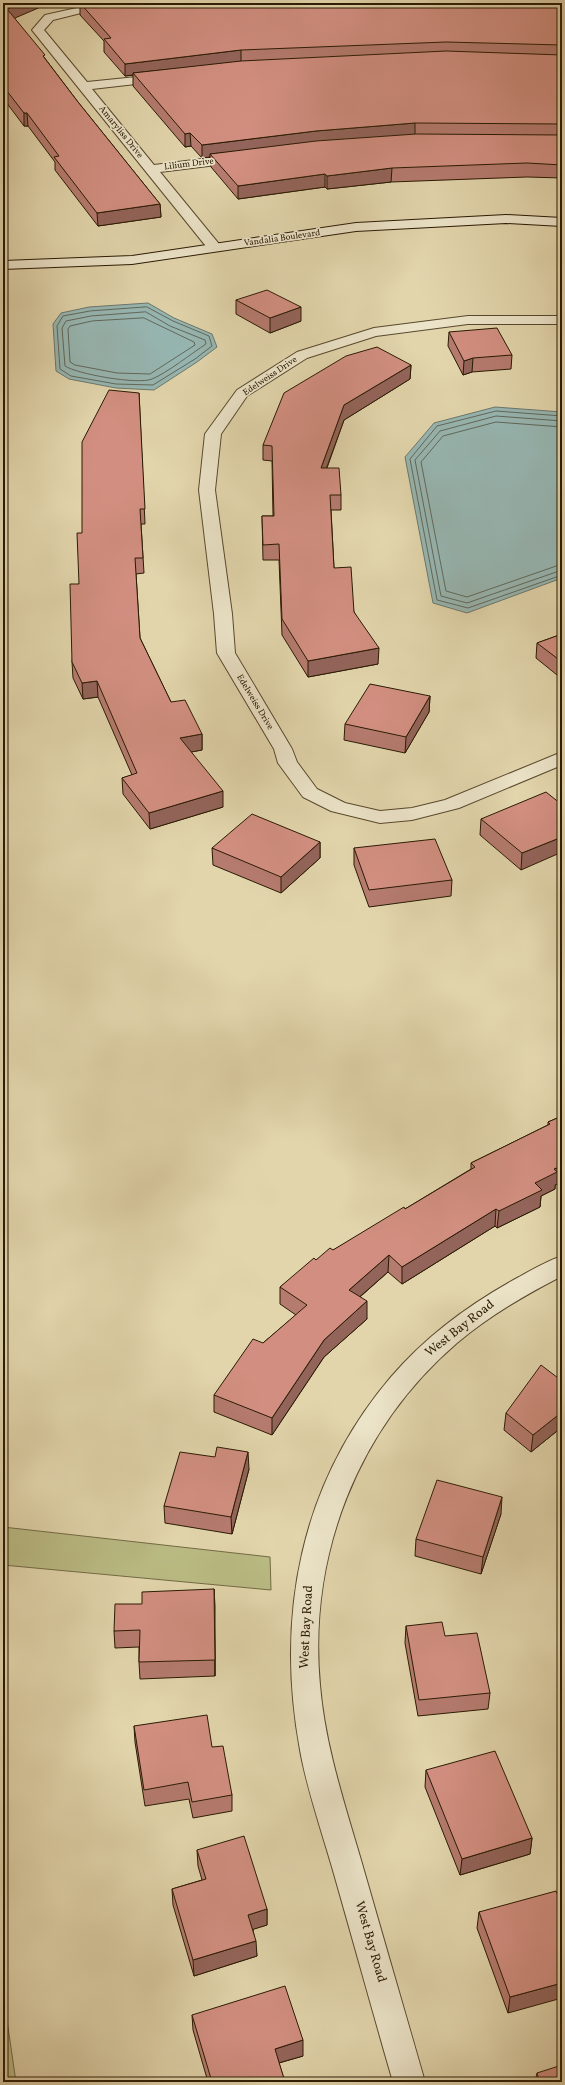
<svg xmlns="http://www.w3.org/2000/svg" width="565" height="2085" font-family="Vollkorn,serif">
<rect width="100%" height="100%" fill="#e2d5ac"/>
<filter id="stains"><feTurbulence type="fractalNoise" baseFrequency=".005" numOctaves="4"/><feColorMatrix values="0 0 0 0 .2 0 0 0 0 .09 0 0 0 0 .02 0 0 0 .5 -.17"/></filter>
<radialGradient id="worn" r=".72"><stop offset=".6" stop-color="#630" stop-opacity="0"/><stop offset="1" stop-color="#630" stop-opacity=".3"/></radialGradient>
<g fill="#babb84" stroke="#726a44">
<path d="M 3,1527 L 270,1557 L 271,1590 L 3,1565 Z"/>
<path d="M 3,1993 L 16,2082 L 3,2082 Z"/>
</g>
<g fill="#97b7b3" stroke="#6b786d">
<path d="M 148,303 L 174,318 L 212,334 L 217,347 L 197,362 L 154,390 L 116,388 L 69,379 L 56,371 L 53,324 L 61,313 L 89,307 Z"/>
<path d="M 495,407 L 562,412 L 562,578 L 467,613 L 433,603 L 405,457 L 434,423 Z"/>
</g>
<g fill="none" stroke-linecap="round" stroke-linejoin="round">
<g stroke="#60685b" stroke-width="1">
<path d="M 147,307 L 173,321 L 209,336 L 212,346 L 195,359 L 153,385 L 116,384 L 71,376 L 60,369 L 57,326 L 63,316 L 90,311 Z"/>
<path d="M 146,312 L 170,326 L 205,340 L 206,344 C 192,353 167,373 152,379 C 138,385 77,374 65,366 L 62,328 L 66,321 L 91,316 Z"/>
<path d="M 144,318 L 194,342 L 195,345 L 150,374 L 117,373 L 75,365 L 70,362 L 68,329 L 70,326 L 92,321 Z"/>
<path d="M 562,416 L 496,411 L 437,426 L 410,459 L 437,600 L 468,608 L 562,575"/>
<path d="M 562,421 L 496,416 L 440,431 L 415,460 L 441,596 L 467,603 L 562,570"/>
<path d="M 562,427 L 496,422 L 443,436 L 421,462 L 446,591 L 467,597 L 562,564"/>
</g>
<path stroke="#6b786d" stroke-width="5" d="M 3,276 L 5,288 L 3,302"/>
<defs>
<g id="street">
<path d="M 114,3 L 149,3 L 143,6 L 81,13 L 53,20 L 44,30 L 87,82 L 166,74 L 168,77 L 162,81 L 92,89 L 154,165 L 241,154 L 245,155 L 247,158 L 241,162 L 160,172 L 219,244 L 221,247 L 219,250 L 209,250 L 32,30 L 45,15 L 81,7 Z"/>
<path d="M 468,316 L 562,316 L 562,324 L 468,324 L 376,336 L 307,358 L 247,396 L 221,434 L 215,490 L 232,614 L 235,653 L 292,749 L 297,762 L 317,789 L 345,803 L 380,811 L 412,808 L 445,800 L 562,752 L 562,765 L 459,808 L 412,820 L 380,823 L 331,811 L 303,797 L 278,763 L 274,749 L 217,653 L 214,614 L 199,490 L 205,434 L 237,390 L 297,352 L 374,328 Z"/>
<path d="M 562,1256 L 562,1276 C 525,1295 489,1316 457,1343 C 358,1428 308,1555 320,1685 C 325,1745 344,1802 361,1860 C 382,1934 404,2008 425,2082 L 393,2082 C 373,2013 354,1944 334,1874 C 323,1835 307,1790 300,1750 C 275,1614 301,1483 391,1377 C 427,1335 471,1303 519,1277 C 533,1269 547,1261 562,1256 Z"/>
</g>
<path id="secondary" d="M 506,215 L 562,218 L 562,226 L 506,223 L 356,231 L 132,264 L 3,269 L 3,261 L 132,256 L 356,223 Z"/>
</defs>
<use href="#street" stroke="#58492d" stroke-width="2"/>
<use href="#secondary" stroke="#2a1a03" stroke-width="2"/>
<use href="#street" fill="#ece4c9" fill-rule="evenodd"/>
<use href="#secondary" fill="#ece4c9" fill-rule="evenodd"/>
</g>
<g fill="#b57b6f" stroke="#2a1a03">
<path d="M 3,3 L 78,102 L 160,204 L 161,217 L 98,226 L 55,170 L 55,162 L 28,126 L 24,126 L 3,98 Z"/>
<path d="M 70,3 L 562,3 L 562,178 L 527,177 L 391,182 L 327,189 L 325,187 L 238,199 L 211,167 L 210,157 L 202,158 L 191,146 L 185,147 L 133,86 L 133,75 L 125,76 L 104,52 L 104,41 L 80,15 L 80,6 L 74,7 Z"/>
<path d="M 236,300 L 301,321 L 270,333 L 236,314 Z"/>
<path d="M 449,332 L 512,355 L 511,369 L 472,372 L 463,375 L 448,346 Z"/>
<path d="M 411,365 L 410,379 L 344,420 L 327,468 L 341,495 L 341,510 L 331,510 L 334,568 L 378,664 L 308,677 L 282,635 L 279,560 L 263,560 L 262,516 L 273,516 L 272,461 L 263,460 L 263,445 Z"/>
<path d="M 139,393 L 145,524 L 141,524 L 144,573 L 136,574 L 140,638 L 171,702 L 202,734 L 202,750 L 191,752 L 223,807 L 150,829 L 123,794 L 122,778 L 132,775 L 98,697 L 83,699 L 73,678 L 72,662 L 79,584 Z"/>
<path d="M 562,634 L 562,679 L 536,658 L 537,643 Z"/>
<path d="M 430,696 L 429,712 L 405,753 L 344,740 L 345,724 Z"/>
<path d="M 561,804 L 521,870 L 480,835 L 481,819 Z"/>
<path d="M 320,842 L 320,858 L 281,893 L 213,865 L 212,848 Z"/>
<path d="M 354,848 L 452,880 L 451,896 L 369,907 L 354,865 Z"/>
<path d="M 562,1116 L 562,1182 L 555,1185 L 555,1189 L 541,1196 L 540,1207 L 497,1228 L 495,1226 L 402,1284 L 388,1272 L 360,1297 L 367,1319 L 324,1357 L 272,1435 L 214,1412 L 214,1395 L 263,1343 L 296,1315 L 280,1304 L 280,1287 L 316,1260 L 405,1209 L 471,1169 L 471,1163 L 548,1125 L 548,1122 Z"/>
<path d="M 562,1381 L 562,1427 L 531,1452 L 504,1430 L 506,1413 Z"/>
<path d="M 249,1469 L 232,1534 L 165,1523 L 164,1506 Z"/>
<path d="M 501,1514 L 481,1574 L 415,1556 L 416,1539 Z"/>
<path d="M 214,1589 L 215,1676 L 140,1679 L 139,1662 L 139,1647 L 115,1648 L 114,1631 Z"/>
<path d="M 406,1626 L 445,1636 L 490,1693 L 488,1709 L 418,1716 L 405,1643 Z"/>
<path d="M 134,1726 L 212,1747 L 232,1795 L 232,1811 L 193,1818 L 189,1799 L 145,1806 L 135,1742 Z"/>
<path d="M 426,1770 L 532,1838 L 530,1854 L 460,1875 L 425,1787 Z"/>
<path d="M 197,1850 L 267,1909 L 267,1925 L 253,1929 L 257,1956 L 194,1976 L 173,1905 L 172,1889 L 202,1880 L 198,1866 Z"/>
<path d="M 562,1905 L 508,2013 L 477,1928 L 479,1912 Z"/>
<path d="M 192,2015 L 303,2056 L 279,2063 L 285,2082 L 208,2082 L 193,2030 Z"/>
<path d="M 537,2073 L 562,2082 L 535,2082 Z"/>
</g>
<g fill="#93645a" stroke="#2a1a03">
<path d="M 21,3 L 50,3 L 8,21 L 7,9 Z"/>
<path d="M 73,3 L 80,3 L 80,6 L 74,7 Z"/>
<path d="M 241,50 L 241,62 L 133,73 L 133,75 L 125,76 L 125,64 Z"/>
<path d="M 24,113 L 27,113 L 28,126 L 24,126 Z"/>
<path d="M 415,123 L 415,136 L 210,154 L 210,157 L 202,158 L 202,145 L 316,131 Z"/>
<path d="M 190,133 L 191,146 L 185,147 L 185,134 Z"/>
<path d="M 392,168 L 391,182 L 327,189 L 327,176 Z"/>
<path d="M 325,174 L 325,187 L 238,199 L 238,186 Z"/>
<path d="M 160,204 L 161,217 L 98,226 L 97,213 Z"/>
<path d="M 301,307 L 301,321 L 270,333 L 270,318 Z"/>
<path d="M 473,358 L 472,372 L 463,375 L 464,361 Z"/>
<path d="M 411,365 L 410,379 L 344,420 L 321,483 L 321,468 L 344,405 Z"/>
<path d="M 379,648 L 378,664 L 308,677 L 308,661 Z"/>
<path d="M 97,681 L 98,697 L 83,699 L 82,683 Z"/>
<path d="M 430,696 L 429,712 L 405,753 L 406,737 Z"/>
<path d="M 202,734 L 202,750 L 180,754 L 180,738 Z"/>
<path d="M 223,791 L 223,807 L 150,829 L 149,813 Z"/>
<path d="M 562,837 L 562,852 L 521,870 L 522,853 Z"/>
<path d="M 320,842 L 320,858 L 281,893 L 281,877 Z"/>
<path d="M 562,1166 L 562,1182 L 555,1185 L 555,1189 L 541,1196 L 540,1207 L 497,1228 L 499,1211 L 535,1183 L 554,1169 Z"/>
<path d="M 496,1209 L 495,1226 L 402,1284 L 402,1267 Z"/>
<path d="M 389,1255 L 388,1272 L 348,1307 L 349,1290 Z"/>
<path d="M 367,1301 L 367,1319 L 324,1357 L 272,1435 L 272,1418 L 324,1340 Z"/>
<path d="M 562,1412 L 562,1427 L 531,1452 L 533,1435 Z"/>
<path d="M 248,1452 L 249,1469 L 232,1534 L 231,1517 Z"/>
<path d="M 502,1497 L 501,1514 L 481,1574 L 483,1557 Z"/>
<path d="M 214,1589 L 215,1606 L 215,1676 L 215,1660 Z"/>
<path d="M 532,1838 L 530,1854 L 460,1875 L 462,1859 Z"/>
<path d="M 267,1909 L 267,1925 L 248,1931 L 248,1915 Z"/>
<path d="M 256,1941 L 257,1956 L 194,1976 L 193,1960 Z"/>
<path d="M 562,1983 L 562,1998 L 508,2013 L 510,1997 Z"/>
<path d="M 303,2040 L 303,2056 L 275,2064 L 275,2049 Z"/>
</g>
<g fill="#d28f81" stroke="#2a1a03">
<path d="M 3,3 L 21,3 L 7,9 L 45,55 L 43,56 L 78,102 L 160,204 L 97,213 L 54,157 L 59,156 L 27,113 L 24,113 L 3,86 Z"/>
<path d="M 80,3 L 562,3 L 562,45 L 446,42 L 241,50 L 125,64 L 104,39 L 111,38 Z"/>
<path d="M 446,51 L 562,55 L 562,124 L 415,123 L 316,131 L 202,145 L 190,133 L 185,134 L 133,73 L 241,61 Z"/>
<path d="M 416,134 L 562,135 L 562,165 L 527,163 L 392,168 L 327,176 L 325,174 L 238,186 L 210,154 L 316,141 Z"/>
<path d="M 267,290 L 301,307 L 270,318 L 236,300 Z"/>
<path d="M 497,328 L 512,355 L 473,358 L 464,361 L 449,332 Z"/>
<path d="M 377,347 L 411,365 L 344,405 L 321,468 L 339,468 L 341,495 L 330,495 L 334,568 L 351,567 L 354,612 L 379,648 L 308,661 L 282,619 L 279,544 L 263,545 L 262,516 L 274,516 L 272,446 L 263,445 L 284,393 L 346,356 Z"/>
<path d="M 109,390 L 139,393 L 145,509 L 140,509 L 143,558 L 135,558 L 140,638 L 171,702 L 185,700 L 202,734 L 180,738 L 223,791 L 149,813 L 122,778 L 137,773 L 97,681 L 82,683 L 72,662 L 70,584 L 79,584 L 77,533 L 82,533 L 82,442 Z"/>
<path d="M 562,634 L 562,662 L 537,643 Z"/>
<path d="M 370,684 L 430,696 L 406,737 L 345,724 Z"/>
<path d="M 546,792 L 561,804 L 562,803 L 562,837 L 522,853 L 481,819 Z"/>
<path d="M 252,814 L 320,842 L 281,877 L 212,848 Z"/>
<path d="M 435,839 L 452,880 L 369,890 L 354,848 Z"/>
<path d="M 562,1116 L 562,1166 L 554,1169 L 557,1172 L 535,1183 L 542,1190 L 499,1211 L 496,1209 L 402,1267 L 389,1255 L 349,1290 L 367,1301 L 324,1340 L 272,1418 L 214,1395 L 253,1339 L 263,1343 L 307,1305 L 280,1287 L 314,1258 L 316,1260 L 330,1248 L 333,1250 L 404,1207 L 405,1209 L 475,1167 L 471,1163 L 550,1124 L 548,1122 Z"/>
<path d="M 541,1365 L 562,1381 L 562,1412 L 533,1435 L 506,1413 Z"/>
<path d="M 217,1447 L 248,1452 L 231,1517 L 164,1506 L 180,1452 L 215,1457 Z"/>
<path d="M 437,1480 L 502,1497 L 483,1557 L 416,1539 Z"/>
<path d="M 214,1589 L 215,1660 L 139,1662 L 140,1630 L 114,1631 L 115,1604 L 142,1604 L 142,1592 Z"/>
<path d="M 442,1622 L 445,1636 L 477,1633 L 490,1693 L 419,1700 L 406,1626 Z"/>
<path d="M 207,1715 L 212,1747 L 223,1746 L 232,1795 L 192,1802 L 188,1782 L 144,1790 L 134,1726 Z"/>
<path d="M 495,1751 L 532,1838 L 462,1859 L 426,1770 Z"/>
<path d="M 244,1836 L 267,1909 L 248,1915 L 256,1941 L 193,1960 L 172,1889 L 206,1879 L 197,1850 Z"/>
<path d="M 556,1891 L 562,1905 L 562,1983 L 510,1997 L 479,1912 Z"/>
<path d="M 285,1986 L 303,2040 L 275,2049 L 285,2082 L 212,2082 L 192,2015 Z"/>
<path d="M 562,2065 L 562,2082 L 540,2082 L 537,2073 Z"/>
</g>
<g text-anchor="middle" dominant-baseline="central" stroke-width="3.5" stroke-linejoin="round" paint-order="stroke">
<g font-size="9" fill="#2a1a03" stroke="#ece4c9">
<text transform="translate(121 132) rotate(51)">Amaryliss Drive</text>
<text transform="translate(189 164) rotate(-7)">Lilium Drive</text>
<text transform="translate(282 238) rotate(-8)">Vandalia Boulevard</text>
<text transform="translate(270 376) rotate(-34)">Edelweiss Drive</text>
<text transform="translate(255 702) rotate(59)">Edelweiss Drive</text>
</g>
<g font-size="13" fill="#2a1a03" stroke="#ece4c9">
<text transform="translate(460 1329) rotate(-38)">West Bay Road</text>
<text transform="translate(307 1627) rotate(-87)">West Bay Road</text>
<text transform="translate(370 1942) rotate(74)">West Bay Road</text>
</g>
</g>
<rect width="565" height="2085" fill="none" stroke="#e2d5ac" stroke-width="16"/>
<rect x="4" y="4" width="557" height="2077" fill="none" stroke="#2a1a03" stroke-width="2"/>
<rect x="8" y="8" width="549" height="2069" fill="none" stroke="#2a1a03"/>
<rect width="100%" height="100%" filter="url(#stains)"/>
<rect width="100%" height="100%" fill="url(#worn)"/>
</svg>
